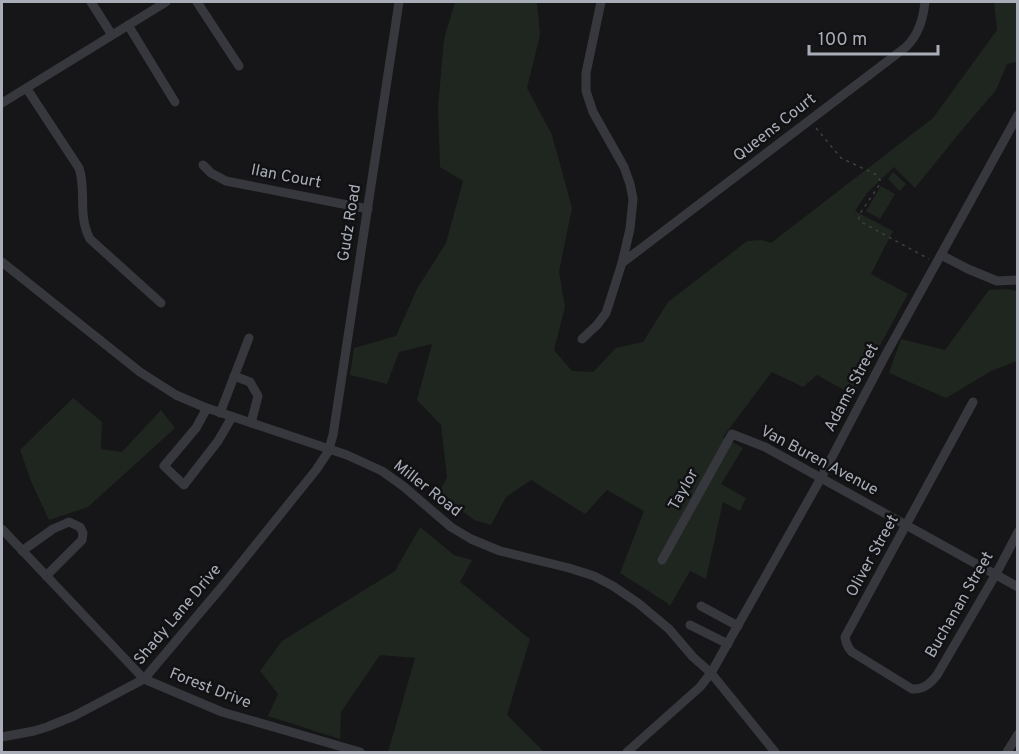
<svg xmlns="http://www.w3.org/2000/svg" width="1019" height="754" font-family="Overpass,sans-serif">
<rect width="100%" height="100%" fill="#161618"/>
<g fill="#1e261f">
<path d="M 455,2 L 537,2 L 540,35 L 527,88 L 552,135 L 572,208 L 559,272 L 565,307 L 554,350 L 572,371 L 593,372 L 616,348 L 643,342 L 668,302 L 747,241 L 761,240 L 771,243 L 933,118 L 997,30 L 994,2 L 1017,2 L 1017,62 L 1007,64 L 996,90 L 957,136 L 915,188 L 894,167 L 867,193 L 855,211 L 893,231 L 871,274 L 908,294 L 853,395 L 817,375 L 803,387 L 772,372 L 723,437 L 743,448 L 721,484 L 746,498 L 740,511 L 723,502 L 706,579 L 690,571 L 670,606 L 667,603 L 620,573 L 644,511 L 607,490 L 585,514 L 531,480 L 506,497 L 491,525 L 474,520 L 439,493 L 447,477 L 441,425 L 417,400 L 432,344 L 399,352 L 387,384 L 350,375 L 354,348 L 396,336 L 417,289 L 446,243 L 463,181 L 440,167 L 438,107 L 444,39 Z"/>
<path d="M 893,172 L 906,184 L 900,191 L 888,179 Z"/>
<path d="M 881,186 L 895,194 L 880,219 L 866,211 Z"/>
<path d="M 1007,289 L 1017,291 L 1017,361 L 991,371 L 946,398 L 889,373 L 901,339 L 945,350 L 989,290 Z"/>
<path d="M 73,398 L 102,422 L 101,449 L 122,452 L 161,410 L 175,428 L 88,507 L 49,520 L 31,481 L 20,450 Z"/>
<path d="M 420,527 L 454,555 L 472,560 L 460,582 L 530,639 L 507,715 L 543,751 L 546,752 L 388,752 L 415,658 L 380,655 L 341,712 L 340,739 L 268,716 L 278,694 L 260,671 L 282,641 L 395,571 Z"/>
</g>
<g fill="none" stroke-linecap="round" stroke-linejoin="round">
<path stroke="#3d3f44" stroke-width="1.5" stroke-dasharray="3 4.5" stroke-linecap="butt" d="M 816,128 L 841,158 L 875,174 L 880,180 L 880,184 L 859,215 L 859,219 L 863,223 L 929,259"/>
<g stroke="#37383d" stroke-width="9">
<path d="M 91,2 L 112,35"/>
<path d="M 197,2 L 239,66"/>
<path d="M 128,25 L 175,102"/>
<path d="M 27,89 L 79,168 C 87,192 77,214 90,239 L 161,303"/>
<path d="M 2,103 L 166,2"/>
<path d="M 203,165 L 211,173 L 226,181 L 368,209"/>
<path d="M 941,255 L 968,269 L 997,281 L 1018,280"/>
<path d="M 2,262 L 140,372 L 176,395 L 204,407 L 347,455 L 382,471 L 403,486 L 451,527 L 471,539 L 500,551 L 569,568 L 594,576 L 613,586 L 638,603 L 669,629 L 693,657 L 711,673 L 775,752"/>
<path d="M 622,263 L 906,47 C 919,34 923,19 925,2"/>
<path d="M 582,339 L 597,325 L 606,313 L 622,263 L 630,229 L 633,199 L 630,184 L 624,167 L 593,112 L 586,91 L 586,73 L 601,2"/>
<path d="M 234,376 L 250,382 L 258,396 L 251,423"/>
<path d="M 973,402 L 845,637 C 846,643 847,647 852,652 L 912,689 C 923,690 930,684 937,675 L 996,574 L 1018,532"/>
<path d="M 207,408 L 196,428 L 164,466 L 184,485 L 218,441 L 232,417"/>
<path d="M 220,413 L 249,338"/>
<path d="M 2,529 L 144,679 L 222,712 L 360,752"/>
<path d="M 22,551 L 53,529 L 69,522 L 80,527 L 83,533 L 82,540 L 46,576"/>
<path d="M 662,560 L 732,434 L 765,447 L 1018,587"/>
<path d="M 701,606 L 738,626"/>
<path d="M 690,625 L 728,644"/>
<path d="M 2,737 L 34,731 L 47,727 L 74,716 L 144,679 L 225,583 L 316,470 L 328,452 L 333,435 L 399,2"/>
<path d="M 627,752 L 700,687 L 711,673 L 821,478 L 885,356 L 1018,115"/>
<path d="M 1007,752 L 1018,734"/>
</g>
</g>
<g text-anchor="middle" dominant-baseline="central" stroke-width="5" stroke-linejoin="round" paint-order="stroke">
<g font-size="16" fill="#a8adb8" stroke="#111113">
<text transform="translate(775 128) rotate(-38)">Queens Court</text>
<text transform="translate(286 177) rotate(11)">Ilan Court</text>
<text transform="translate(350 223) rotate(-81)">Gudz Road</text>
<text transform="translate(852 388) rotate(-62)">Adams Street</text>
<text transform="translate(819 461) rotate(28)">Van Buren Avenue</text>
<text transform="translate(427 489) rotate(38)">Miller Road</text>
<text transform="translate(684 490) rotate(-61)">Taylor</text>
<text transform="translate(873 556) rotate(-61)">Oliver Street</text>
<text transform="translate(960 605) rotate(-60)">Buchanan Street</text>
<text transform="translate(178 615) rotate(-50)">Shady Lane Drive</text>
<text transform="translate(210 689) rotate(21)">Forest Drive</text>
</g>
</g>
<rect width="1019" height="754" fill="none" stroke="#a8adb8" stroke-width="6"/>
<path d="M809 45v9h129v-9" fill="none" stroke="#a8adb8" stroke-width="3"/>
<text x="818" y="45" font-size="18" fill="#a8adb8" stroke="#111113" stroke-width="4.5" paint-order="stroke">100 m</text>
</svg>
